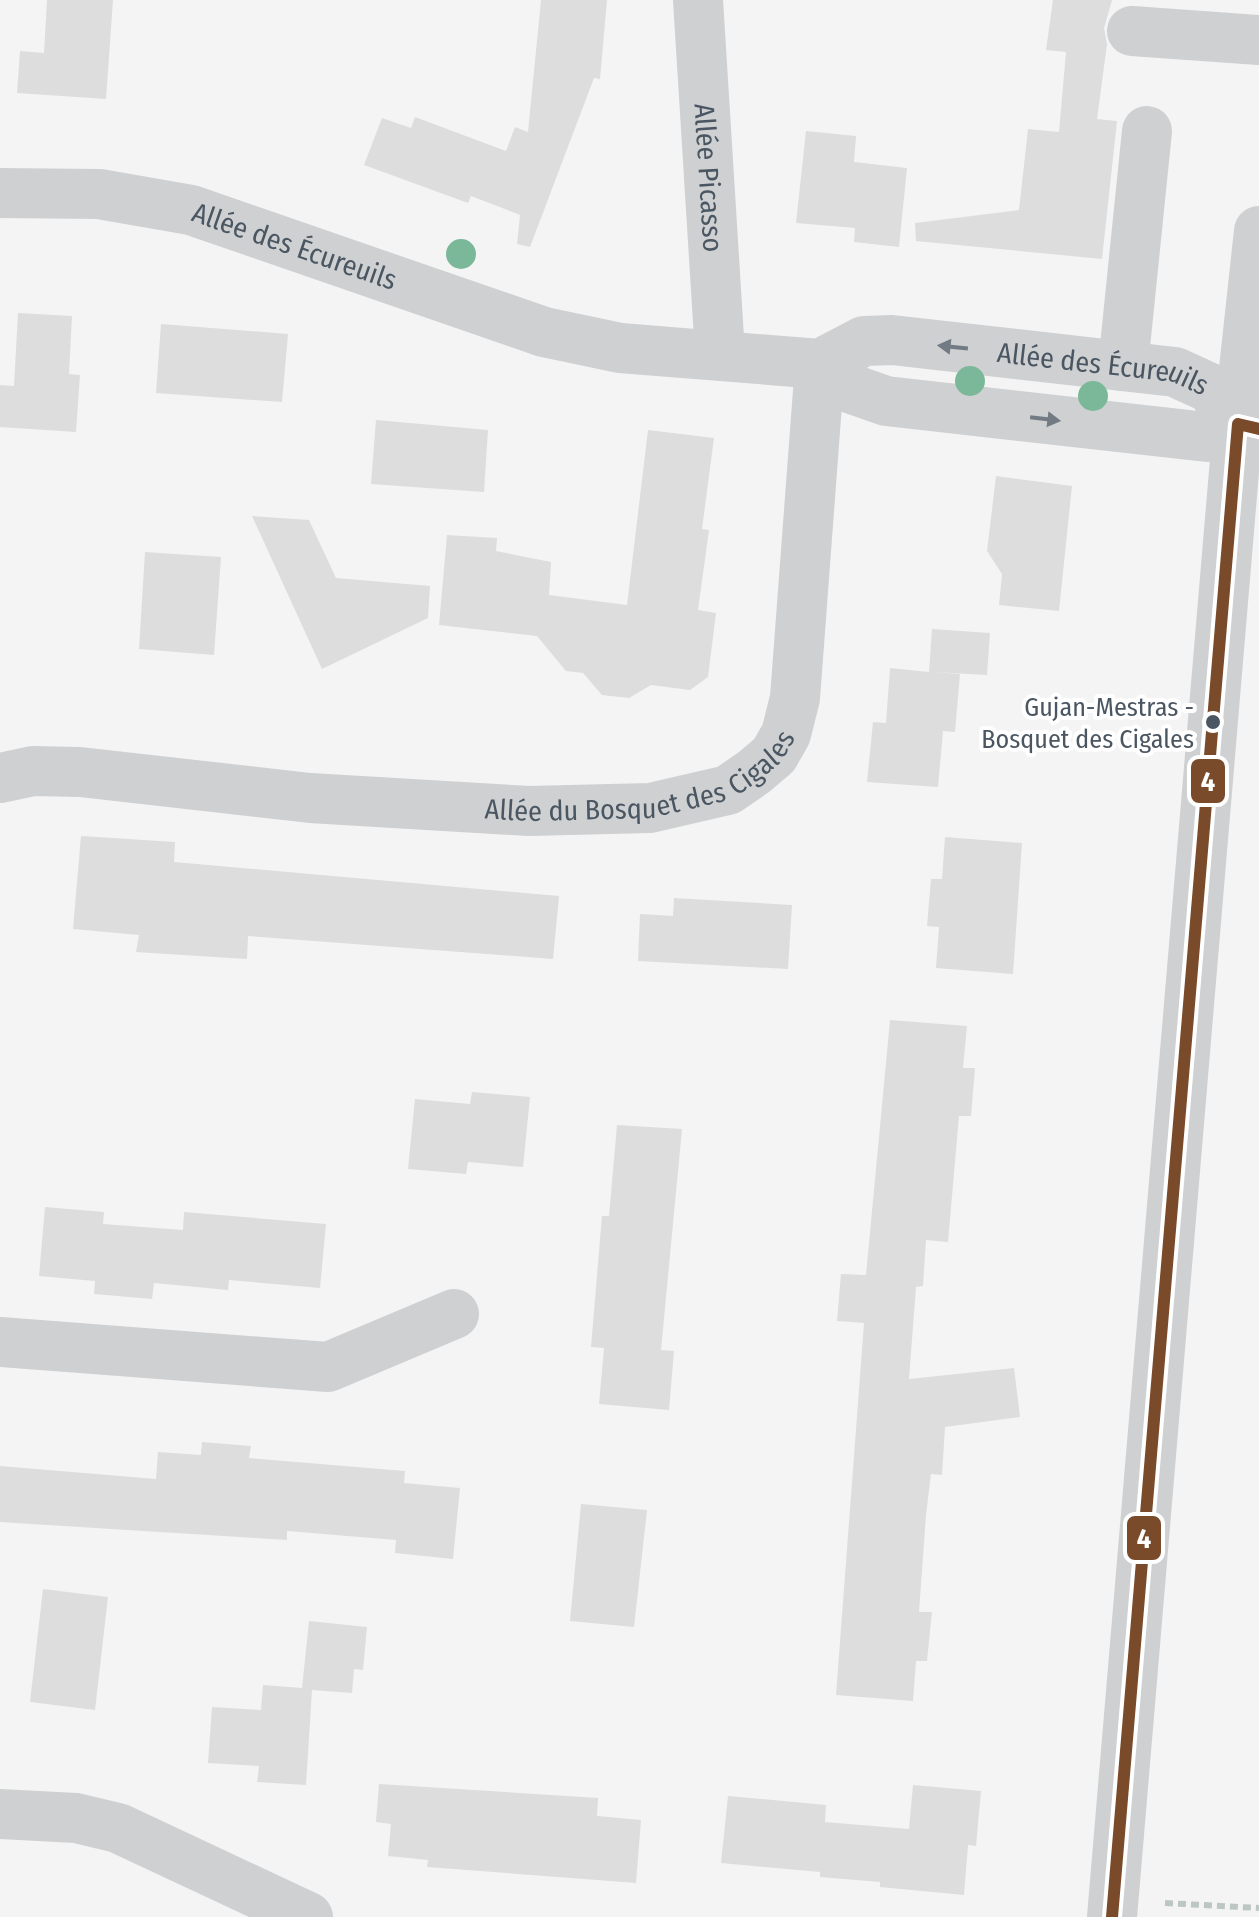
<svg xmlns="http://www.w3.org/2000/svg" width="1259" height="1917" font-family="'Fira Sans Condensed',sans-serif">
<rect width="100%" height="100%" fill="#f4f4f4"/>
<g fill="#ddddde">
<path d="M 47,0 L 113,0 L 106,99 L 17,93 L 20,51 L 44,53 Z"/>
<path d="M 541,0 L 607,0 L 600,79 L 594,78 L 530,247 L 517,244 L 520,215 L 471,196 L 468,203 L 364,165 L 382,118 L 411,128 L 415,117 L 506,151 L 515,127 L 528,132 Z"/>
<path d="M 1053,0 L 1112,0 L 1104,28 L 1107,44 L 1097,119 L 1117,121 L 1102,259 L 916,241 L 915,223 L 1019,210 L 1028,129 L 1059,132 L 1066,52 L 1046,50 Z"/>
<path d="M 806,131 L 856,136 L 854,162 L 907,168 L 899,247 L 854,242 L 855,228 L 796,223 Z"/>
<path d="M 18,313 L 72,316 L 69,374 L 80,375 L 76,432 L 0,427 L 0,385 L 14,386 Z"/>
<path d="M 161,324 L 288,334 L 282,402 L 156,393 Z"/>
<path d="M 376,420 L 488,430 L 484,492 L 371,484 Z"/>
<path d="M 648,430 L 714,438 L 702,529 L 709,530 L 698,610 L 716,613 L 708,677 L 690,690 L 651,685 L 629,698 L 602,695 L 583,673 L 566,671 L 537,636 L 439,625 L 447,535 L 497,538 L 496,551 L 551,562 L 549,595 L 627,605 Z"/>
<path d="M 996,476 L 1072,486 L 1059,611 L 999,605 L 1002,574 L 987,551 Z"/>
<path d="M 252,516 L 309,520 L 336,578 L 430,586 L 428,618 L 322,669 Z"/>
<path d="M 145,552 L 221,557 L 214,655 L 139,649 Z"/>
<path d="M 932,629 L 990,633 L 987,675 L 933,672 L 960,674 L 955,732 L 943,731 L 938,787 L 867,782 L 873,722 L 886,723 L 890,668 L 929,672 Z"/>
<path d="M 81,836 L 175,842 L 174,862 L 559,896 L 553,959 L 248,936 L 247,959 L 136,952 L 139,935 L 73,929 Z"/>
<path d="M 945,837 L 1022,843 L 1013,974 L 936,968 L 939,927 L 927,926 L 931,879 L 942,879 Z"/>
<path d="M 674,898 L 792,905 L 788,969 L 638,961 L 640,914 L 673,916 Z"/>
<path d="M 890,1020 L 967,1026 L 963,1068 L 975,1068 L 971,1116 L 959,1116 L 948,1242 L 926,1240 L 923,1286 L 916,1287 L 909,1379 L 1014,1368 L 1020,1417 L 945,1427 L 942,1475 L 931,1474 L 926,1515 L 919,1612 L 932,1612 L 927,1661 L 916,1661 L 913,1701 L 836,1695 L 864,1323 L 837,1321 L 841,1274 L 866,1275 Z"/>
<path d="M 472,1092 L 530,1097 L 523,1167 L 468,1162 L 466,1174 L 408,1169 L 415,1099 L 470,1104 Z"/>
<path d="M 617,1125 L 682,1129 L 661,1350 L 674,1351 L 669,1410 L 599,1404 L 604,1348 L 591,1347 L 602,1216 L 609,1216 Z"/>
<path d="M 45,1207 L 104,1212 L 103,1224 L 183,1230 L 184,1212 L 326,1224 L 320,1288 L 229,1280 L 228,1290 L 154,1283 L 152,1299 L 94,1294 L 95,1281 L 39,1276 Z"/>
<path d="M 202,1442 L 251,1446 L 249,1458 L 405,1471 L 404,1483 L 460,1488 L 453,1559 L 395,1553 L 396,1540 L 287,1531 L 287,1540 L 0,1522 L 0,1466 L 156,1479 L 158,1452 L 201,1455 Z"/>
<path d="M 581,1504 L 647,1510 L 634,1627 L 570,1621 Z"/>
<path d="M 43,1589 L 108,1597 L 95,1710 L 30,1702 Z"/>
<path d="M 309,1621 L 367,1627 L 363,1670 L 354,1669 L 352,1693 L 312,1690 L 306,1785 L 257,1782 L 259,1766 L 208,1763 L 212,1707 L 261,1710 L 263,1685 L 302,1688 Z"/>
<path d="M 379,1784 L 598,1798 L 597,1816 L 641,1820 L 636,1883 L 427,1867 L 428,1860 L 388,1856 L 391,1824 L 376,1822 Z"/>
<path d="M 913,1785 L 981,1791 L 976,1846 L 968,1845 L 964,1895 L 880,1887 L 880,1882 L 820,1877 L 820,1872 L 721,1863 L 728,1796 L 826,1805 L 825,1822 L 909,1829 Z"/>
</g>
<g fill="none" stroke-linecap="round" stroke-linejoin="round">
<path stroke="#bcc7c4" stroke-width="6" stroke-dasharray="8 5" stroke-linecap="butt" d="M 1165,1903 L 1259,1908"/>
<g stroke="#ced0d2" stroke-width="50">
<path id="s1" d="M 698,0 L 720,354"/>
<path d="M 1132,31 L 1259,40"/>
<path id="s2" d="M 0,193 L 99,194 L 191,210 L 544,332 L 620,348 L 820,364 L 864,341 L 892,340 L 1175,372 L 1210,388 L 1238,424"/>
<path d="M 820,364 L 849,388 L 886,401 L 1207,437 L 1238,424"/>
<path d="M 1123,366 L 1147,131"/>
<path id="s3" d="M 0,778 L 33,771 L 80,772 L 310,798 L 529,811 L 650,808 L 728,790 L 754,772 L 774,755 L 786,734 L 795,698 L 820,364"/>
<path d="M 0,1342 L 328,1367 L 454,1314"/>
<path d="M 0,1814 L 76,1818 L 118,1828 L 308,1917"/>
<path d="M 1112,1917 L 1238,424 L 1259,231"/>
</g>
<defs>
<path id="bus-1" d="M 1112,1917 L 1238,424 L 1259,429"/>
</defs>
<use href="#bus-1" stroke="#fff" stroke-width="20"/>
<use href="#bus-1" stroke="#7a4b2a" stroke-width="12"/>
</g>
<g fill="#7ab899">
<circle cx="461" cy="254" r="15"/>
<circle cx="970" cy="381" r="15"/>
<circle cx="1093" cy="396" r="15"/>
</g>
<defs><path id="oneway-solid" d="M-6-.8H1V-3.2L6.5 0L1 3.2V.8H-6Z" transform="scale(2.5)"/></defs>
<g fill="#727b83">
<use href="#oneway-solid" transform="translate(953 347) rotate(-174)"/>
<use href="#oneway-solid" transform="translate(1045 419) rotate(7)"/>
</g>
<circle fill="#4a5661" stroke="#fff" stroke-width="4" cx="1213" cy="722" r="9"/>
<g text-anchor="middle" dominant-baseline="central" stroke-width="8" stroke-linejoin="round" paint-order="stroke">
<g font-size="26" fill="#4a5661" stroke="#fff" text-anchor="end">
<text x="1194" y="707">Gujan-Mestras -<tspan x="1194" dy="32">Bosquet des Cigales</tspan></text>
</g>
<g font-size="28" fill="#4a5661" stroke="#fff">
<text stroke="none"><textPath href="#s1" startOffset="178">Allée Picasso</textPath></text>
<text stroke="none"><textPath href="#s2" startOffset="302">Allée des Écureuils</textPath></text>
<text stroke="none"><textPath href="#s2" startOffset="1135">Allée des Écureuils</textPath></text>
<text stroke="none"><textPath href="#s3" startOffset="652">Allée du Bosquet des Cigales</textPath></text>
</g>
</g>
<g stroke="#fff" stroke-width="4">
<rect x="1189" y="757" width="38" height="48" rx="10" fill="#7a4b2a"/>
<rect x="1125" y="1514" width="38" height="48" rx="10" fill="#7a4b2a"/>
</g>
<g font-size="28" text-anchor="middle" font-weight="bold" fill="#fff">
<text x="1208" y="791">4</text>
<text x="1144" y="1548">4</text>
</g>
</svg>
